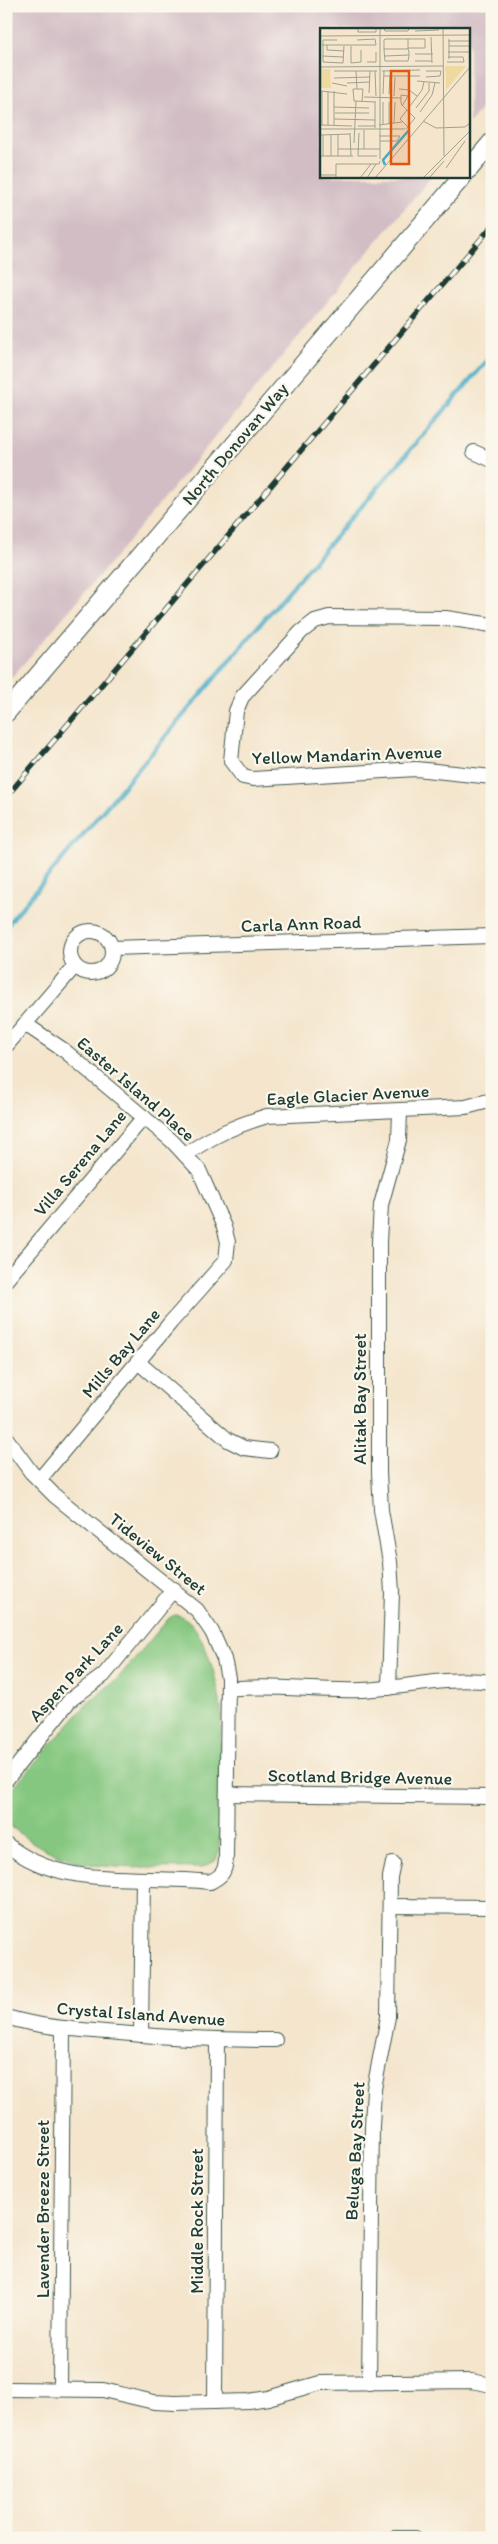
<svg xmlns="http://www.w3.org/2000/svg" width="498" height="2544" font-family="Itim,sans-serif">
<rect width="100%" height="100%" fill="#fbf7ec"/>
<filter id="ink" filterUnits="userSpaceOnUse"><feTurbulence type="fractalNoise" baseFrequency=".02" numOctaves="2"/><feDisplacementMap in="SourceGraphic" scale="10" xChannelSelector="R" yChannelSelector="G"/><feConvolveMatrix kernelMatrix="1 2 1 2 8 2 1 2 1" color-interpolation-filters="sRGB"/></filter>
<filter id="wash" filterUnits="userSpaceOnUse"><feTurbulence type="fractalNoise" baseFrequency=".0096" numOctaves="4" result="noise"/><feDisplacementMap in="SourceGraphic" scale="20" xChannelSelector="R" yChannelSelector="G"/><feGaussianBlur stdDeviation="1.12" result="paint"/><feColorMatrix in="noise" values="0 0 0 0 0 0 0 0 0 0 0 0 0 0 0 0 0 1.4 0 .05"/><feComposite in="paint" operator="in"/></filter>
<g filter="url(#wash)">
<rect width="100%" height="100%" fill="#f4e5cc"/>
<path fill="#d2bdc5" d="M 6,6 L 492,6 L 492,97 L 469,123 L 469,29 L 322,29 L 322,176 L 432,176 L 127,543 L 6,684 Z"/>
<path fill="#85c780" stroke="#52825a" d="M 175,1615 C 203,1615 219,1687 221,1709 L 219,1853 L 215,1861 L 202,1868 C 125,1866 68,1878 6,1822 L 6,1795 L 88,1703 L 118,1678 L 169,1618 Z"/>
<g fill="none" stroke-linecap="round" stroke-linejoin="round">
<path stroke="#46acc6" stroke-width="4.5" d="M 6,926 L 261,623 L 492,355"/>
</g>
</g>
<g filter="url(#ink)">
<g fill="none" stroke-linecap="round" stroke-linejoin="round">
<defs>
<g id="minor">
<path d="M 474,452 L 492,460"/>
<path d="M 492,625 L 446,618 L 329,617 L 315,621 L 301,632 L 242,697 L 236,711 L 231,761 L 243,777 L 253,779 L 416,769 L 492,777"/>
<circle cx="91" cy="952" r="21"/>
<path d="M 112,948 L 492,936"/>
<path d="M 25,1024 L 65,1051 L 172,1141 L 199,1170 L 224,1227 L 228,1242 L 226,1260 L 171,1322 L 39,1480"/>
<path d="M 6,1046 L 75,966"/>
<path d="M 185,1155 C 212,1136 234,1126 267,1116 L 466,1107 L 492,1100"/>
<path d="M 6,1280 L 144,1117"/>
<path d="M 138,1362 L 228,1440 L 244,1448 L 270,1451"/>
<path d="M 6,1438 L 31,1472 L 55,1496 L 197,1610 L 212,1632 L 224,1659 L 228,1678 L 226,1859 C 225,1872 222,1876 210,1882 C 143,1873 64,1892 6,1844"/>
<path d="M 389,1688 L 392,1592 L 390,1562 L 381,1510 L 379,1473 L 379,1242 L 381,1205 L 399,1140 L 400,1111"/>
<path d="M 228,1689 C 273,1684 318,1692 362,1690 C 408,1688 445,1676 492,1682"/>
<path d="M 6,1780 L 70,1700 L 104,1675 L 174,1589"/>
<path d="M 228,1794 L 492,1797"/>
<path d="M 390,1906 L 492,1907"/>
<path d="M 6,2017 C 43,2028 81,2030 119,2033 C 171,2038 223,2040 275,2040"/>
<path d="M 141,2035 L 143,1879"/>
<path d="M 369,2383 L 372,2126 L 374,2089 L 388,2017 L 390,1877 L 393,1863"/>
<path d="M 6,2389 L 103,2390 L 154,2402 L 175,2403 L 248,2401 L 268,2398 L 320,2383 L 471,2381 L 492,2385"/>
<path d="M 60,2389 L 63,2028"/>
<path d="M 215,2402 L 217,2040"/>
<path d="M 394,2538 L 415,2538"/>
</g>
<g id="tertiary">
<path d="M 469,169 L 492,142"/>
<path d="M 6,713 L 463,176"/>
</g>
</defs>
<use href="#minor" stroke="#3f564b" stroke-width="16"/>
<use href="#tertiary" stroke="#3f564b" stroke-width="20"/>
<use href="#minor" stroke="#fff" stroke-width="14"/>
<use href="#tertiary" stroke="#fff" stroke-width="18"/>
<defs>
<path id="rail" d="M 6,797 L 492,226"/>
</defs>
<use href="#rail" stroke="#1f3d34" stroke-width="5.5"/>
<use href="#rail" stroke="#fbf7ec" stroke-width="4" stroke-dasharray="11" stroke-linecap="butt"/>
</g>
</g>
<g text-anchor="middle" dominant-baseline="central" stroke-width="4.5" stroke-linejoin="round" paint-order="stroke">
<g font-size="18" fill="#1f3d34" stroke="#fbf7ec">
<text transform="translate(235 444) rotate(-50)">North Donovan Way</text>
<text transform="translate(347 755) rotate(-2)">Yellow Mandarin Avenue</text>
<text transform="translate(301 924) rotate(-2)">Carla Ann Road</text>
<text transform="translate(136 1089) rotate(41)">Easter Island Place</text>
<text transform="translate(348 1095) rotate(-3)">Eagle Glacier Avenue</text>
<text transform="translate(80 1163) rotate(-50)">Villa Serena Lane</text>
<text transform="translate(121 1353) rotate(-50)">Mills Bay Lane</text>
<text transform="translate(360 1399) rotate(-90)">Alitak Bay Street</text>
<text transform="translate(158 1554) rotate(39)">Tideview Street</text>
<text transform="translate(76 1672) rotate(-47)">Aspen Park Lane</text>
<text transform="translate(360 1777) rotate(1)">Scotland Bridge Avenue</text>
<text transform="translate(141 2014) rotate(4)">Crystal Island Avenue</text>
<text transform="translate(355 2151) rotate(-87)">Beluga Bay Street</text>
<text transform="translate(43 2209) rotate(-90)">Lavender Breeze Street</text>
<text transform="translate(197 2221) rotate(-90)">Middle Rock Street</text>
</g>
</g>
<g transform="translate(320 28)">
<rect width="150" height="150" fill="#f4e5cc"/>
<path d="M 125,38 L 146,38 L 126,62 L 126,48 ZM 0,41 L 10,41 L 11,60 L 0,60 Z" fill="#eeda9e"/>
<path fill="none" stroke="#46acc6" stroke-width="2.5" d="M 65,137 L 63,132 L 89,102"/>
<path fill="none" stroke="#9fa28f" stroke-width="1" d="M 38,0 L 38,4 L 56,4 L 56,0M 60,0 L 60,131M 64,0 L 65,3 L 88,3 L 89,0M 123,0 L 124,128M 95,3 L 119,2M 0,8 L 150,7M 111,9 L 112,35M 17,12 L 3,12 L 3,34 L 23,35 L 24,18M 128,13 L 150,13M 2,17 L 56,17 L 55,11 L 37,12M 7,17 L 7,22 L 24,23M 31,18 L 31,35 L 41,34 L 41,22M 129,18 L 150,18M 64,21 L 87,21 L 88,20 L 105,20 L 105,11 L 65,11 L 64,12 L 64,22 L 65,33 L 88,33 L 89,28 L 89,24 L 88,21 L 88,11M 128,24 L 150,24M 95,26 L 113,26M 2,28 L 23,29M 65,28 L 89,27M 129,31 L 129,11M 95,33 L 112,33M 47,34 L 56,34 L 56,24M 127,34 L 144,34 L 143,29 L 128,29M 0,39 L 123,38M 14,43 L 57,43M 36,43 L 37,61M 55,43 L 56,68M 62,43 L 100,42M 106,43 L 121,43 L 120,48 L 106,49M 64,48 L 100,48M 14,50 L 50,49M 97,53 L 120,55M 12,55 L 27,58M 27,55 L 50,54M 79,61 L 89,62 L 97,68M 1,63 L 27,66M 2,63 L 2,97M 14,63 L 14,97M 49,65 L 50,43M 63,66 L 64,43M 69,66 L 70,48M 74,68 L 75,49M 44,69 L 81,70M 42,73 L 43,61 L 33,61 L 34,73 L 55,74M 82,78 L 88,68 L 81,67 L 81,75 L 82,77 L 95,90 L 86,101M 90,78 L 102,62 L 104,54M 14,79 L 49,80M 96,80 L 109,63 L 109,55M 87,82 L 80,91 L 88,99M 100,84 L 112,67 L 115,55M 15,85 L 49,85M 14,91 L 55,92M 103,93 L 116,100 L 145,99 L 150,95M 74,95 L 75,74M 63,96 L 63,74M 69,96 L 69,74M 1,97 L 32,98M 8,97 L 8,63M 59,97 L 82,94M 38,98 L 55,98M 55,100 L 55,73M 0,101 L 85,101M 44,102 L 44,121M 30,105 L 31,128M 18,106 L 18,128M 1,107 L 30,106M 59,108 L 80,108M 60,113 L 77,113 L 80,108M 34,115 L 36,73M 18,121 L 60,121M 0,128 L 33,128M 3,128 L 3,107M 11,128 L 11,107M 38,128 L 39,105M 38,128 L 57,128M 126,140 L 145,113M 0,147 L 16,147M 16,150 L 16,136 L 59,136 L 60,133M 40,150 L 51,136M 47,150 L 56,136M 55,150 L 150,39M 103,150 L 150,103M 109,150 L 124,133"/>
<path fill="#de580e" fill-opacity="0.15" stroke="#de580e" stroke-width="2.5" d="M 71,43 L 89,43 L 89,136 L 71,136 Z"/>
<rect width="150" height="150" fill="none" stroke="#1f3d34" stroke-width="2.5"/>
</g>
<rect width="498" height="2544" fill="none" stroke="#fbf7ec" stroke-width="25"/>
</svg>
